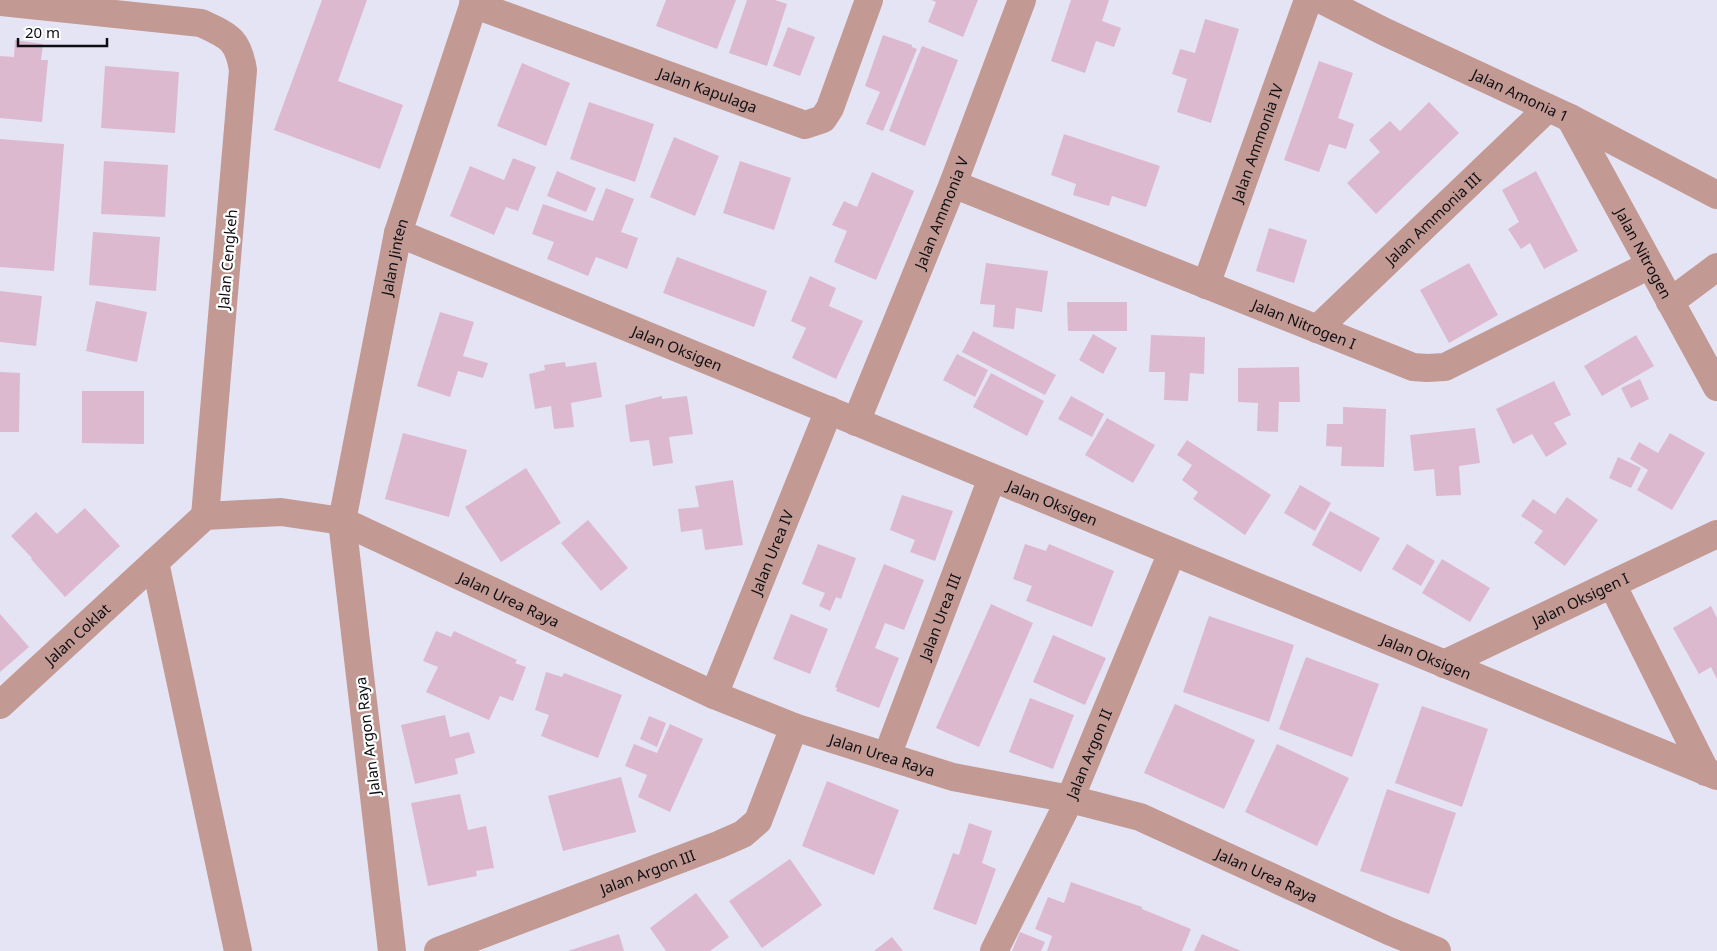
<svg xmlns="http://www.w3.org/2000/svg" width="1717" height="951" font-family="'Noto Sans',sans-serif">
<rect width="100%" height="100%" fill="#e5e4f5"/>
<g fill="#ddb9d0">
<path d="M 322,0 L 367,0 L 338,81 L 403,105 L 380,169 L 274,130 Z"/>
<path d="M 666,0 L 736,0 L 717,49 L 656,26 Z"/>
<path d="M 747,0 L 775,0 L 787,4 L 767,66 L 729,53 Z"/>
<path d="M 931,0 L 978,0 L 963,37 L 928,22 L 936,2 Z"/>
<path d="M 1071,0 L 1109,0 L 1102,21 L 1121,28 L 1114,47 L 1096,41 L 1085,73 L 1051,61 Z"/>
<path d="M 1205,19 L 1239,29 L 1211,123 L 1177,112 L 1187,79 L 1172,74 L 1180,49 L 1195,53 Z"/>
<path d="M 788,27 L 815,37 L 800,76 L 773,66 Z"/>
<path d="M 883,35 L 912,45 L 912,47 L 917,49 L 883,131 L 866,124 L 880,92 L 865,86 Z"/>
<path d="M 15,40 L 43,44 L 41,60 L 48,60 L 42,122 L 0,118 L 0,56 L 14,57 Z"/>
<path d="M 922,46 L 958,60 L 925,146 L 889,131 Z"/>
<path d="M 1319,61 L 1353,73 L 1338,118 L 1354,124 L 1346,149 L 1329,144 L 1319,172 L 1284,160 Z"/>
<path d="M 522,63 L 570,83 L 546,146 L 497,126 Z"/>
<path d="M 105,66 L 179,72 L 175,133 L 101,128 Z"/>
<path d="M 589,102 L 654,124 L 635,182 L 570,159 Z"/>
<path d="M 1429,102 L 1459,133 L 1376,214 L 1347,183 L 1380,152 L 1369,140 L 1390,121 L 1400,131 Z"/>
<path d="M 1064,134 L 1160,166 L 1146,207 L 1112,196 L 1109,206 L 1073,195 L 1076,184 L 1051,175 Z"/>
<path d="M 674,137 L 719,156 L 695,216 L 650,197 Z"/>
<path d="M 0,139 L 64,144 L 54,271 L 0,267 Z"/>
<path d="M 513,158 L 536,167 L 518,211 L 506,207 L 494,235 L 450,216 L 470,166 L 504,180 Z"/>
<path d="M 104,161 L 168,165 L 165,217 L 101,214 Z"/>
<path d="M 740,161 L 791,178 L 774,230 L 723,213 Z"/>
<path d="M 557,171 L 596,188 L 586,212 L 547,196 Z"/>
<path d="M 1536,171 L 1578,251 L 1544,269 L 1530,243 L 1521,249 L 1508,229 L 1519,222 L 1502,190 Z"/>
<path d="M 872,172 L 914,191 L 876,280 L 834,262 L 847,231 L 832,225 L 844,201 L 857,207 Z"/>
<path d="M 606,188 L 634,199 L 621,232 L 638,238 L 627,269 L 596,257 L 588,276 L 547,259 L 554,242 L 532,234 L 543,204 L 593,221 Z"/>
<path d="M 1269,228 L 1307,240 L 1294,283 L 1256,271 Z"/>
<path d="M 93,232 L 160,237 L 156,291 L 89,285 Z"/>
<path d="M 677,257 L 767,291 L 754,327 L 663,293 Z"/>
<path d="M 986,263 L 1048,271 L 1042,312 L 1016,308 L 1014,329 L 993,327 L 995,305 L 980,304 Z"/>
<path d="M 1469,263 L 1498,315 L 1449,343 L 1420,290 Z"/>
<path d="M 810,276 L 836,288 L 829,306 L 863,321 L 836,379 L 792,358 L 806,328 L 791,321 Z"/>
<path d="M 0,291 L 42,296 L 36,346 L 0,342 Z"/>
<path d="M 96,301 L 147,312 L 137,362 L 86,351 Z"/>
<path d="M 1067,302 L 1127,302 L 1127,331 L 1068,331 Z"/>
<path d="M 440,312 L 474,322 L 463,356 L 488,363 L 483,378 L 458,371 L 450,397 L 417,386 Z"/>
<path d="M 973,331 L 1056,375 L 1045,395 L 962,352 Z"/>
<path d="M 1093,334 L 1117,348 L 1103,374 L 1079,360 Z"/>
<path d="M 1151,335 L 1205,337 L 1204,374 L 1190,373 L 1188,401 L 1164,400 L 1165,372 L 1149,372 Z"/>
<path d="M 1636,335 L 1654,366 L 1602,396 L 1584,366 Z"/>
<path d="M 957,354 L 988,370 L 975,397 L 943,380 Z"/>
<path d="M 565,362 L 566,367 L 596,362 L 602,397 L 571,403 L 574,427 L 554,429 L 551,406 L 535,409 L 529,374 L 545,370 L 544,365 Z"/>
<path d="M 1299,367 L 1300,402 L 1279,402 L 1278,432 L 1257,431 L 1258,403 L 1238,402 L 1238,368 Z"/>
<path d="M 0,372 L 20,373 L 19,432 L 0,432 Z"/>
<path d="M 991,373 L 1044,401 L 1027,436 L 973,407 Z"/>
<path d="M 1640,379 L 1649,399 L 1631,408 L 1621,388 Z"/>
<path d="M 1554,381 L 1571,415 L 1554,423 L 1567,444 L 1546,457 L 1532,434 L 1513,444 L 1496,409 Z"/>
<path d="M 82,391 L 144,391 L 144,444 L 82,443 Z"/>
<path d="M 662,396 L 662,399 L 687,396 L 693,434 L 669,437 L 673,463 L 653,466 L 649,440 L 630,442 L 625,405 Z"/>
<path d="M 1071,396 L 1104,414 L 1092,437 L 1058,419 Z"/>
<path d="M 1343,407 L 1386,409 L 1384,467 L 1341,466 L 1342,447 L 1326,446 L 1327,424 L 1343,424 Z"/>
<path d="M 1107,418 L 1155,445 L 1133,483 L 1085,455 Z"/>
<path d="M 1475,428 L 1480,463 L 1459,466 L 1461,495 L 1436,496 L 1434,469 L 1414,471 L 1410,435 Z"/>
<path d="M 403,433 L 467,450 L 449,517 L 385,499 Z"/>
<path d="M 1670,433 L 1705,453 L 1672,510 L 1637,490 L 1648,470 L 1630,459 L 1639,442 L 1658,453 Z"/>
<path d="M 1187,440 L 1271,495 L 1245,535 L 1193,499 L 1198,492 L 1182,480 L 1192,465 L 1177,455 Z"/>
<path d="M 1618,457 L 1641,468 L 1631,488 L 1609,478 Z"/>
<path d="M 526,468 L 561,523 L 501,562 L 465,507 Z"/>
<path d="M 733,480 L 743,545 L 705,550 L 702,529 L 681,532 L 678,509 L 699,507 L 695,486 Z"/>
<path d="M 1300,485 L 1331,503 L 1315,531 L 1284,513 Z"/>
<path d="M 902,495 L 953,511 L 935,561 L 910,552 L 915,540 L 890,530 Z"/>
<path d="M 1567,497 L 1598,520 L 1565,566 L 1534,543 L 1543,531 L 1521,516 L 1533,499 L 1555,514 Z"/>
<path d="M 85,508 L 120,546 L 65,597 L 31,559 L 32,558 L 11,536 L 36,512 L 57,534 Z"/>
<path d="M 1330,511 L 1380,538 L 1361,572 L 1312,545 Z"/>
<path d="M 588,520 L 628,568 L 601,591 L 561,543 Z"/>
<path d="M 818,544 L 856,558 L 841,599 L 836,597 L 830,611 L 819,606 L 825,593 L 802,584 Z"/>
<path d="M 1025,544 L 1046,551 L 1049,544 L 1114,571 L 1092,627 L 1026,601 L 1032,586 L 1013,579 Z"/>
<path d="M 1407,544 L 1435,561 L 1421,586 L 1392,569 Z"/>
<path d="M 1442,559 L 1490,588 L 1470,622 L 1422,593 Z"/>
<path d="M 884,564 L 924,580 L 904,630 L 885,623 L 875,648 L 899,658 L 879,708 L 836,691 L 837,688 L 835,687 Z"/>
<path d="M 991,604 L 1033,623 L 979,747 L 936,728 Z"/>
<path d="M 1711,606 L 1717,618 L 1717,679 L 1711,667 L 1699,674 L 1673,628 Z"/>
<path d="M 0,614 L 29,647 L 0,672 Z"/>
<path d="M 791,614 L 828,629 L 810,674 L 773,659 Z"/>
<path d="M 1209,616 L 1294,645 L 1269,722 L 1183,692 Z"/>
<path d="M 436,631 L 451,637 L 454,631 L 517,660 L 515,663 L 526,667 L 513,701 L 500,696 L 489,720 L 426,692 L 438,667 L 423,661 Z"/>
<path d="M 1053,635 L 1106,658 L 1085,705 L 1033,682 Z"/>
<path d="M 1306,657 L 1379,684 L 1352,757 L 1279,729 Z"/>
<path d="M 546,672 L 562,677 L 564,673 L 622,695 L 598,758 L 541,736 L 549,715 L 535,710 Z"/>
<path d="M 1030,698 L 1074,715 L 1053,769 L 1009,752 Z"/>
<path d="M 1175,704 L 1255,740 L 1224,809 L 1144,773 Z"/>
<path d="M 1422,706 L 1488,729 L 1462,807 L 1395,783 Z"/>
<path d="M 445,715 L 450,737 L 469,732 L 475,753 L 455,759 L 458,774 L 415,784 L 401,725 Z"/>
<path d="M 649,716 L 666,723 L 657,747 L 640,739 Z"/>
<path d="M 670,724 L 703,739 L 670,812 L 638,797 L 647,775 L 625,766 L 634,744 L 657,753 Z"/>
<path d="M 1277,744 L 1349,778 L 1317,846 L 1245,812 Z"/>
<path d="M 621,777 L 636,832 L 563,851 L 548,796 Z"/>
<path d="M 827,781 L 899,810 L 874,875 L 802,846 Z"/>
<path d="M 1387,789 L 1456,813 L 1429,894 L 1360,871 Z"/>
<path d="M 460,794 L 468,830 L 486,826 L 494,868 L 476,871 L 477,876 L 428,886 L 411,803 Z"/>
<path d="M 969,823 L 992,831 L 982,863 L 996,869 L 976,925 L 933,909 L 953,853 L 959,855 Z"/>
<path d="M 790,859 L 822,905 L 762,948 L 729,901 Z"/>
<path d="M 1071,882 L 1142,907 L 1142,909 L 1191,929 L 1182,951 L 1047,951 L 1052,936 L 1035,929 L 1048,897 L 1064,903 Z"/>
<path d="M 696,893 L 729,937 L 710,951 L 666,951 L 650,928 Z"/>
<path d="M 1020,932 L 1045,942 L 1041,951 L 1012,951 Z"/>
<path d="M 619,934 L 624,951 L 568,951 Z"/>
<path d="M 1202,934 L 1241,951 L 1194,951 Z"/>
<path d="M 892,937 L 903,951 L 874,951 Z"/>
</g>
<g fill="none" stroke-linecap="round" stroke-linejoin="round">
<g stroke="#c29993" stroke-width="28">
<path id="s1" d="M 1322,0 L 1385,32 L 1570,118 L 1717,195"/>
<path d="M 0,2 L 201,23 C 229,36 238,39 243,70 L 205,516"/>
<path id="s2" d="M 473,4 L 805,125 L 823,119 L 830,108 L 869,0"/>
<path id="s3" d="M 1570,118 L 1717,387"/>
<path id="s4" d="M 953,184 L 1413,367 L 1427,368 L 1445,367 L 1650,265"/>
<path id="s5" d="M 398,233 L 1717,776"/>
<path id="s6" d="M 1206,285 L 1308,0"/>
<path d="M 1670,302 L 1717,267"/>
<path id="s7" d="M 1317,329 L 1548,108"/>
<path id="s8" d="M 856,422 L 953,184 L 1022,0"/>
<path d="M 155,562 L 238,951"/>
<path d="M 1612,584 L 1706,772"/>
<path id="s9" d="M 1444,664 L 1717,534"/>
<path id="s10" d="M 714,695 L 829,410"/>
<path id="s11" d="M 0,705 L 205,516 L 281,512 L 342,521 L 714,695 L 794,727 L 953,777 L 1070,799 L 1140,817 L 1389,931 L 1437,951"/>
<path id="s12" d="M 887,756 L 992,478"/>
<path id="s13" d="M 392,951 L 342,521 L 398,233 L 475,0"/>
<path id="s14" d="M 438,951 L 718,845 L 743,834 L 758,821 L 794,727"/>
<path id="s15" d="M 994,951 L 1070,799 L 1172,552"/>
</g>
</g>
<g text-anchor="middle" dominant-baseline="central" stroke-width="4.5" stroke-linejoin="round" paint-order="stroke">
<g font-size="15" fill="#0e0e13" stroke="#fff">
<text stroke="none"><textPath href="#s2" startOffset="250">Jalan Kapulaga</textPath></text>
<text stroke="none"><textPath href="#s1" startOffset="220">Jalan Amonia 1</textPath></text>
<text stroke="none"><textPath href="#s6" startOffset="151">Jalan Ammonia IV</textPath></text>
<text stroke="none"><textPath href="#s8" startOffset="226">Jalan Ammonia V</textPath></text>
<text stroke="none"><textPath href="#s7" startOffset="160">Jalan Ammonia III</textPath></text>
<text stroke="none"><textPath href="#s3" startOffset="154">Jalan Nitrogen</textPath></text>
<text stroke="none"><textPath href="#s13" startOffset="702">Jalan Jinten</textPath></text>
<text transform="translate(227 259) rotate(-85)">Jalan Cengkeh</text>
<text stroke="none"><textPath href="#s4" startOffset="378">Jalan Nitrogen I</textPath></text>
<text stroke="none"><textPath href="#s5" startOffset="302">Jalan Oksigen</textPath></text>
<text stroke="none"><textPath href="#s5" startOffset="708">Jalan Oksigen</textPath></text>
<text stroke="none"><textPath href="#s10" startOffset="154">Jalan Urea IV</textPath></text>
<text stroke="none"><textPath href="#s9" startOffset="151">Jalan Oksigen I</textPath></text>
<text stroke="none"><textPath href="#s11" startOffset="601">Jalan Urea Raya</textPath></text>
<text stroke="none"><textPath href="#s12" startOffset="149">Jalan Urea III</textPath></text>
<text stroke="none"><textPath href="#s11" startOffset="105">Jalan Coklat</textPath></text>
<text stroke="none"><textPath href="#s5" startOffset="1112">Jalan Oksigen</textPath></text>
<text transform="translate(367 736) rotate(-97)">Jalan Argon Raya</text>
<text stroke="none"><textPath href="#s15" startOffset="219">Jalan Argon II</textPath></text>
<text stroke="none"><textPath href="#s11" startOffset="1006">Jalan Urea Raya</textPath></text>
<text stroke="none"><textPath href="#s14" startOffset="224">Jalan Argon III</textPath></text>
<text stroke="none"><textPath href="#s11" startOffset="1411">Jalan Urea Raya</textPath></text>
</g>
</g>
<path d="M18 38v8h89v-8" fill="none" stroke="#0e0e13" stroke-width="2.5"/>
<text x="25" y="38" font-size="15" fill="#0e0e13" stroke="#ffffff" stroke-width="4" paint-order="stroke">20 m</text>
</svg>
